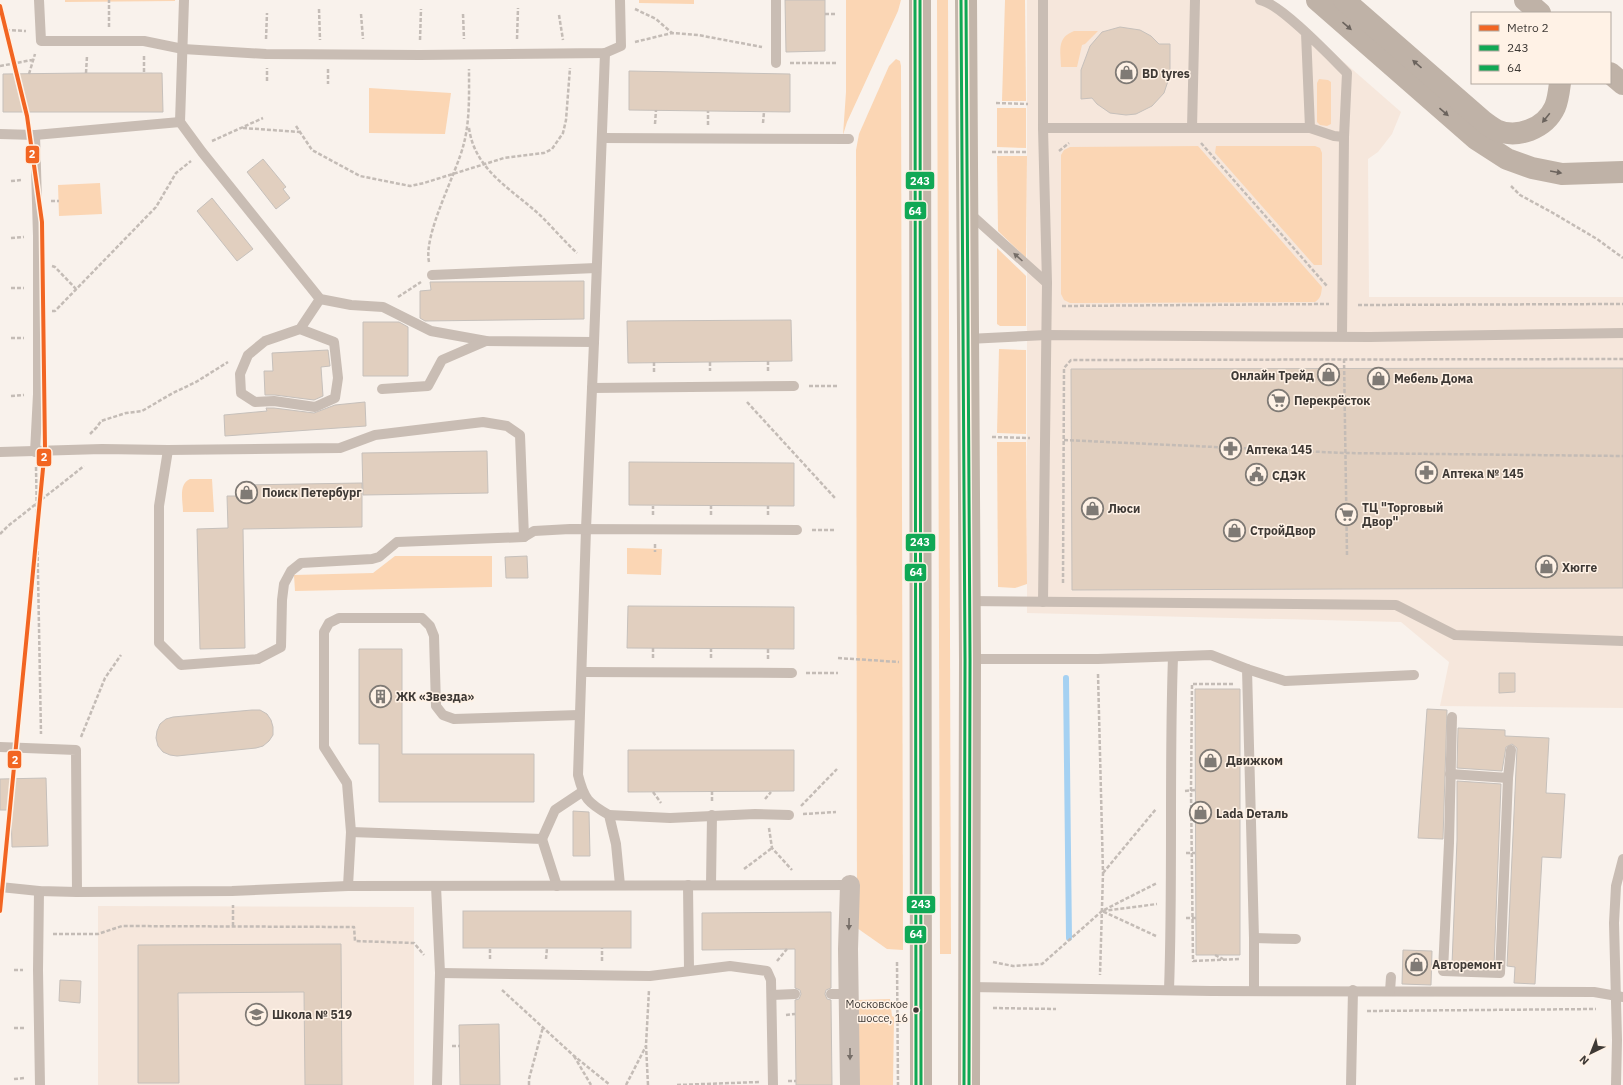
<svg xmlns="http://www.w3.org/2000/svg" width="1623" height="1085" font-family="'IBM Plex Sans',sans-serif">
<rect width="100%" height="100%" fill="#f9f2ec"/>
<g fill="#f6e7dc">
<path d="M 1027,0 L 1273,0 L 1401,112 L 1392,134 L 1378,152 L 1368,159 L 1369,297 L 1623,297 L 1623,708 L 1440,706 L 1449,662 L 1401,622 L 1027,613 Z"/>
<path d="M 98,906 L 414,907 L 414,1085 L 98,1085 Z"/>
</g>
<g fill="#fbd6b4">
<path d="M 65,0 L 175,0 L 175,1 L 65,2 Z"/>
<path d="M 639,0 L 694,0 L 694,4 L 639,3 Z"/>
<path d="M 846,0 L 901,0 L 898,11 L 847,122 L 843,135 L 846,92 Z"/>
<path d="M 937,0 L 948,0 L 951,954 L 940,954 Z"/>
<path d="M 1005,0 L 1025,0 L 1026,101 L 1002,101 Z"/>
<path d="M 1074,31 L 1098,31 L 1085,44 L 1082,45 L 1077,67 L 1061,67 C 1061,51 1056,38 1074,31 Z"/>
<path d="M 896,59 L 900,61 L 901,66 L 903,950 L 887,949 L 857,928 L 856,150 L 859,134 L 889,66 Z"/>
<path d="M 1319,79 L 1328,80 L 1331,82 L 1331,124 L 1327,126 L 1320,125 L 1317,122 L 1317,83 Z"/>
<path d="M 369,88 L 451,93 L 445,134 L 369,133 Z"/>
<path d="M 997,108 L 1026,108 L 1026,148 L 997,147 Z"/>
<path d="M 1198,146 L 1322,287 C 1321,295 1321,298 1315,302 L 1070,303 L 1064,300 L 1061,294 L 1061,155 L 1064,150 L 1070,147 Z"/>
<path d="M 1216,146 L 1315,146 L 1320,148 L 1322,153 L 1322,265 L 1314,265 L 1215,153 Z"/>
<path d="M 997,156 L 1027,156 L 1026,258 L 998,231 Z"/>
<path d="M 100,183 L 102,214 L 59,216 L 58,185 Z"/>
<path d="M 997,248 L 1026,276 L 1026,326 L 1000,326 L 997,324 Z"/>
<path d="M 999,349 L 1026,350 L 1026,434 L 997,433 Z"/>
<path d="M 997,442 L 1026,442 L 1027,584 L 1015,588 L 998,587 Z"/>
<path d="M 190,479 L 212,479 L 214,512 L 183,512 C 183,501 178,484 190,479 Z"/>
<path d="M 627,548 L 662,549 L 661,575 L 627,574 Z"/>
<path d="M 395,556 L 492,556 L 492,587 L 295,591 L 294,575 L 373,573 Z"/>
<path d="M 890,999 L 892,1016 L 894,1017 L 893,1085 L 857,1085 L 857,1000 Z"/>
</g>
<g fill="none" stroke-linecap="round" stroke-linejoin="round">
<path stroke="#a5d1f2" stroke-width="6" d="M 1066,678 L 1069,938"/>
</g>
<g fill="#e1cfbf" stroke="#c6c0bb">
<path d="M 785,0 L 825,0 L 825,51 L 786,52 Z"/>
<path d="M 1120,27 L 1140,30 L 1151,36 L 1159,44 L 1170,44 L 1170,75 L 1164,93 L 1152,106 L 1136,114 L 1126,115 L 1110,113 L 1097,104 L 1092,98 L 1081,99 L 1081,70 L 1090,46 L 1102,32 Z"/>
<path d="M 629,71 L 790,74 L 790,112 L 629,110 Z"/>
<path d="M 86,73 L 162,73 L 163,112 L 3,112 L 3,74 Z"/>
<path d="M 263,159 L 286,187 L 283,189 L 290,198 L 276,209 L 247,172 Z"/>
<path d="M 212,198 L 253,249 L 237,261 L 197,211 Z"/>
<path d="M 584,281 L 584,319 L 425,321 L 420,318 L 420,291 L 431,290 L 430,282 Z"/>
<path d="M 791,320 L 792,361 L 628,363 L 627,321 Z"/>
<path d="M 363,322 L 399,322 L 408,327 L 408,376 L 363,376 Z"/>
<path d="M 328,350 L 330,366 L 321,367 L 323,396 L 314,400 L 275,395 L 265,395 L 264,371 L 273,371 L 272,353 Z"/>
<path d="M 1623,368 L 1623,588 L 1072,590 L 1071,369 Z"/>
<path d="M 365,402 L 366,426 L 225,436 L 224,415 L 267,411 L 266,408 L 274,408 L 314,413 L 335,405 Z"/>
<path d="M 487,451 L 488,493 L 363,495 L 362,453 Z"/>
<path d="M 629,462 L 794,463 L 794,506 L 629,505 Z"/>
<path d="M 362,483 L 362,527 L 243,529 L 245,648 L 200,649 L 197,529 L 228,528 L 227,496 L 242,496 L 242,485 Z"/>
<path d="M 527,556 L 528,578 L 506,578 L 505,557 Z"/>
<path d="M 628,606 L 794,607 L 794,649 L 627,648 Z"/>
<path d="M 359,649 L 402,649 L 402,754 L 534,754 L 534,802 L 379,802 L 379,744 L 359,744 Z"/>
<path d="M 1499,673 L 1515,673 L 1515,692 L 1499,693 Z"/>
<path d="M 1195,689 L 1240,689 L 1240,955 L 1196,955 Z"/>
<path d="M 1427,709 L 1447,710 L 1443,839 L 1418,838 Z"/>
<path d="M 252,710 L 260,710 L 267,714 L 271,720 L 273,727 L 273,735 L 269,741 L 263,746 L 256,748 L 177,756 L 170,755 L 163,752 L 158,746 L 156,738 L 157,731 L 160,724 L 166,719 L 173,717 Z"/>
<path d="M 1458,728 L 1505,730 L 1505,736 L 1549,738 L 1546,793 L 1565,794 L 1561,858 L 1542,857 L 1535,984 L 1514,983 L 1515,967 L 1507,966 L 1517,748 L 1512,744 L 1506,747 L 1502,771 L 1457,768 Z"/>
<path d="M 628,750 L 794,750 L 794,791 L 628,792 Z"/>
<path d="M 46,778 L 48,846 L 12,847 L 11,810 L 0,810 L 0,779 Z"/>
<path d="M 1457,781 L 1501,784 L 1494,966 L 1452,964 L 1457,840 Z"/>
<path d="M 573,811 L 589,812 L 590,856 L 573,856 Z"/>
<rect x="463" y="911" width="168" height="37"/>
<path d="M 831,912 L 831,988 L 826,990 L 825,994 L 827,999 L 831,1000 L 832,1085 L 796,1085 L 795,1000 L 799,999 L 801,994 L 800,990 L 795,988 L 795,949 L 702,950 L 702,913 Z"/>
<path d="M 341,944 L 342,1085 L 305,1085 L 304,992 L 178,993 L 179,1083 L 138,1083 L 138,945 Z"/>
<path d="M 1403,950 L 1432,951 L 1431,985 L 1402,984 Z"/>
<path d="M 60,980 L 81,981 L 80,1003 L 59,1001 Z"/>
<path d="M 499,1024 L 500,1085 L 460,1085 L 459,1025 Z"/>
</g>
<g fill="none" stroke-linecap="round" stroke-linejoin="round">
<g stroke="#c4bcb6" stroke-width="2.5" stroke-dasharray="4 2" stroke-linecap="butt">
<path d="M 319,9 L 320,40"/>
<path d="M 635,9 L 656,19 L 672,33"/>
<path d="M 361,14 L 363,39"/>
<path d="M 463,14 L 464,39"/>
<path d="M 825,14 L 836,14"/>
<path d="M 559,15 L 563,40"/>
<path d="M 109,27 L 109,0"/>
<path d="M 6,30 L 26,31"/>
<path d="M 266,39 L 267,13"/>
<path d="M 517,39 L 518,8"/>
<path d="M 420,40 L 421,9"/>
<path d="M 635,42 L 672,33 L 698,35 L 762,47"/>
<path d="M 144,56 L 144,73"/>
<path d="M 790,63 L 836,63"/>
<path d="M 0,66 L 32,60"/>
<path d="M 328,69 L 328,84"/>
<path d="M 86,73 L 87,56"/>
<path d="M 29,74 L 35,54"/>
<path d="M 267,81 L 267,68"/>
<path d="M 996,103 L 1028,104"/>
<path d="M 763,123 L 764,112"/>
<path d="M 655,124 L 656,110"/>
<path d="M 708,125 L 708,111"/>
<path d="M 296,126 L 312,150 L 360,176 L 410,186 L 424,183 L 504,158 L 544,153 L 552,149 L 563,133 L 566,120 L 570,68"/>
<path d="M 243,128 L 300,132"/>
<path d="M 469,128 C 475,172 514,190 543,218 C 554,229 565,242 577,253"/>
<path d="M 212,141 L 263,118"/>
<path d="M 1201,143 L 1327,286"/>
<path d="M 1059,151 L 1069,143"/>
<path d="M 992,152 L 1028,152"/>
<path d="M 11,181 L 22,180"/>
<path d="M 1511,186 L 1520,195 L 1553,213 L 1597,239 L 1623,258"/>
<path d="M 51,201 L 59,201"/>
<path d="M 11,238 L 24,237"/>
<path d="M 429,262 C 423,234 457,173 464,143 C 470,119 469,94 469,69"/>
<path d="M 52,266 L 55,267 L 76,289"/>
<path d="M 11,288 L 24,288"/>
<path d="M 398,297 L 421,282"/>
<path d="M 1358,305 L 1623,304"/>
<path d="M 1062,306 L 1329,304"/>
<path d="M 52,311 L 55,311 L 156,207 L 176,173 L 191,161"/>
<path d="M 11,338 L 24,338"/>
<path d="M 1344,359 L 1347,555"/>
<path d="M 768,361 L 768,371"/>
<path d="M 654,362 L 654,374"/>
<path d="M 710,362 L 710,371"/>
<path d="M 809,386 L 837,386"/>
<path d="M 11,396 L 24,395"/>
<path d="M 747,402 L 835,498"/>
<path d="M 90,434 L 97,427 L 101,421 L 126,413 L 142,411 L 173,393 L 196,382 L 228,362"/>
<path d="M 992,437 L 1030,438"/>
<path d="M 1064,440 L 1344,453 L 1623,456"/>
<path d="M 36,467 L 41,734"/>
<path d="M 653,515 L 653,506"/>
<path d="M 711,515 L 711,506"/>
<path d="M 768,515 L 768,506"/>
<path d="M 812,530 L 835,530"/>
<path d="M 0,534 L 8,526 L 84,466"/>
<path d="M 655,544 L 655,552"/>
<path d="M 1063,583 L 1064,368 L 1071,360 L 1623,359"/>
<path d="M 653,658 L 653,648"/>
<path d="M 711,658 L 711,649"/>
<path d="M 838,658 L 899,662"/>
<path d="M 768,659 L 768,649"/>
<path d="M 806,673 L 838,673"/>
<path d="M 1098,674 L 1103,873 L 1100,975"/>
<path d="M 1233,684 L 1192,684 L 1191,790 L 1193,961 L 1240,959"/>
<path d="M 81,737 L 105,678 L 121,655"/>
<path d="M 1185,791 L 1195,790"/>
<path d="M 653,792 L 661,803"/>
<path d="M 765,799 L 771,792"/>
<path d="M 712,801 L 712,791"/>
<path d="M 801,806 L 837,769"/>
<path d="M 803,814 L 836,812"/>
<path d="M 769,828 L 772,848 L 792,870"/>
<path d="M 1186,853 L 1195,853"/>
<path d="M 744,869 L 772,848"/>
<path d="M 1103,873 L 1156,809"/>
<path d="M 1186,918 L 1196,918"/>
<path d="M 233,926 L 233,905"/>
<path d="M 53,934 L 98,934 L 122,926 L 354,927 L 355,941 L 414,943 L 424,955"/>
<path d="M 1156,936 L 1102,911 L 1157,904"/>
<path d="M 1215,955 L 1223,959"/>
<path d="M 490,959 L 490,948"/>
<path d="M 546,959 L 547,948"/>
<path d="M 602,961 L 602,948"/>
<path d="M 777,961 L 787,949"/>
<path d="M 897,962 L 898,1085"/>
<path d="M 993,962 L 1013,966 L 1042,964 L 1102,911 L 1157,883"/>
<path d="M 14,970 L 23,970"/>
<path d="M 502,990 L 573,1055 L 610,1085"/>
<path d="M 993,1008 L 1056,1009"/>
<path d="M 1367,1011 L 1596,1009"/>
<path d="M 786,1015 L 795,1014"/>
<path d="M 14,1028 L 25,1028"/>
<path d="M 452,1046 L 460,1046"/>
<path d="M 574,1056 L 591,1085"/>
<path d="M 14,1079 L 25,1078"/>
<path d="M 788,1081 L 796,1081"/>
<path d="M 529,1085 L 529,1079 L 543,1027"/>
<path d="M 626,1085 L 646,1046"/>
<path d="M 648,1085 L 646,1045 L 649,990"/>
<path d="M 677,1085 L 759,1082"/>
</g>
<g stroke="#c9bdb4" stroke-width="10">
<path d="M 39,0 L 41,41 L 144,41 L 183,49 L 266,54 L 420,55 L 605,53 L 621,46 L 620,0"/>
<path d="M 184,0 L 180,122 L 202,152 L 320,299 L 351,305 L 383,307 L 431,331 L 486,341 L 594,342"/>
<path d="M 776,0 L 776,63"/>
<path d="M 1043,0 L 1043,128 L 1047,283 L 1043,602"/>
<path d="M 1260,0 C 1280,3 1331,57 1347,73 L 1344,137 L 1334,136 L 1310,128 L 1306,33"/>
<path d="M 605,53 L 594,342 L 586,529 L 578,775 C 584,799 588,803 609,815 L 616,844 L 620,885"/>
<path d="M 1043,128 L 1310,128"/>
<path d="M 1192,128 L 1195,0"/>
<path d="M 0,134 L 35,135 L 180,122"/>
<path d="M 602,138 L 849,139"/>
<path d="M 968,212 L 1047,283"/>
<path d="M 432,275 L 596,268"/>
<path d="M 300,329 L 334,342 L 338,378 L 335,398 L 315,407 L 274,401 L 255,402 L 241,393 L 240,374 L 248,355 L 265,341 L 300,329 L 320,299"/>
<path d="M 1342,336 L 1344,137"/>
<path d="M 968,339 L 1047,335 L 1370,337 L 1623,333"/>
<path d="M 592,388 L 794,386"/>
<path d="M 382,389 L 428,386 L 442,360 L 486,341"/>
<path d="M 168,450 L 159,506 L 159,643 L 181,665 L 258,659 L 281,647 L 282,600 L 284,584 L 291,571 L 301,563 L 372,559 L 379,557 L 397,542 L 524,537 L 534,531 L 570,529 L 797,530"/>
<path d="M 0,452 L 102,449 L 168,450 L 340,448 L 375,435 L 483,422 L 507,426 L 520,435 L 524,537"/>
<path d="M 35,452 L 38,394 L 38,236 L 35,135"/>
<path d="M 968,601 L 1396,605 L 1455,635 L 1623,641"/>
<path d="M 970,659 L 1098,659 L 1211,655 L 1247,669 L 1254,938 L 1254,990"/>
<path d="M 1247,669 L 1285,681 L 1414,675"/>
<path d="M 582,672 L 792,673"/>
<path d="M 1452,717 L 1449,843 L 1443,971 L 1500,973 L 1508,778"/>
<path d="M 0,747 L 76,750 L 77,892"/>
<path d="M 1450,774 L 1508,778 L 1511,750"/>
<path d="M 609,815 L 670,818 L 755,814 L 789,815"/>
<path d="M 351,832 L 542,839 L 557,886"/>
<path d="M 542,839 L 555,810 L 582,792"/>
<path d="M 688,885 L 689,970"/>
<path d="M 711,885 L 712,815"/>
<path d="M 348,886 L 351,832 L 347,783 L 324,747 L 324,632 L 329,623 L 339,618 L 422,618 L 430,626 L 434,636 L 436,706 L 443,715 L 454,719 L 579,715"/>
<path d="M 436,886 L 440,973 L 437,1085"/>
<path d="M 0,887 L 39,891 L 77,892 L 232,891 L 348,886 L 850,885"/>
<path d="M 39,891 L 38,970 L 40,1085"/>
<path d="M 1254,938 L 1296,939"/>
<path d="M 440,973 L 650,976 L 730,966 L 767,971 L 771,980 L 773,1085"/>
<path d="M 969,987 L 1211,991 L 1594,992 L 1623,997"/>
<path d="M 1169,990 C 1173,879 1169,768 1173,657"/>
<path d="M 1390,991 L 1391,977"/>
<path d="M 831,994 L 849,994"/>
<path d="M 772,995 L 795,994"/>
<path d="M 1351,1085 L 1353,990"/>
<path d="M 1616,1085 L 1617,1040 L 1614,923 L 1616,886 L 1623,859"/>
</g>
<path stroke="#c9bdb4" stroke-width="20" d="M 850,885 L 848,949 L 850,1085"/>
<g stroke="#bfb2a7" stroke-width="22">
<path d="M 1317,0 L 1476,139 L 1507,159 L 1532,168 L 1562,174 L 1623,172"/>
<path d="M 1344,0 L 1483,121 C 1487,124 1491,127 1496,130 C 1517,139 1545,129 1555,107 C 1558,100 1559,91 1560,83"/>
<path d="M 1525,0 L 1540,13"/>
<path d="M 1610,73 L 1623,84"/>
</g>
<g stroke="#c2b5a9" stroke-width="22">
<path d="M 920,0 L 921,1085"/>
<path d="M 966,0 L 970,659 L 969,1085"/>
</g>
<defs>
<g id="bus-1">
<path d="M 920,0 L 921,1085"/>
<path d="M 966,0 L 970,659 L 969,1085"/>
</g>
<g id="bus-2">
<path d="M 915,0 L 916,1085"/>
<path d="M 961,0 L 965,659 L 964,1085"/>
</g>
</defs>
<use href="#bus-1" stroke="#fff2e6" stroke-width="6"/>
<use href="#bus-2" stroke="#fff2e6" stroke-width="6"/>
<use href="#bus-1" stroke="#10a855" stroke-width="3"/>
<use href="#bus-2" stroke="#10a855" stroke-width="3"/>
<defs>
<path id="metro-1" d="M 0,6 L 27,116 L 42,222 L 45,448 L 0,911"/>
</defs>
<use href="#metro-1" stroke="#fff2e6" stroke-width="7"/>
<use href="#metro-1" stroke="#f26522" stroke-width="4"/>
</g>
<defs><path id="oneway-solid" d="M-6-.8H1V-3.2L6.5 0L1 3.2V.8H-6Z"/></defs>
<g fill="#6b635d">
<use href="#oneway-solid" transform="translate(1347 26) rotate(41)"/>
<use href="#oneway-solid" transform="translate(1417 64) rotate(-139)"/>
<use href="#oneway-solid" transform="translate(1444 112) rotate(41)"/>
<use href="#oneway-solid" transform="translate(1546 118) rotate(129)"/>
<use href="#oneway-solid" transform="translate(1556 172) rotate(10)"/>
</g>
<g fill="#766e68">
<use href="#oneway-solid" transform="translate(1018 257) rotate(-138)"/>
<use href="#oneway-solid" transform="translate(849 924) rotate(91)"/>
<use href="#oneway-solid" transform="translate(850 1054) rotate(90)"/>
</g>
<defs>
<symbol id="shop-ring" viewBox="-11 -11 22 22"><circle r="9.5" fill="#fff2e6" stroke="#7f7a75" stroke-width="1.5"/><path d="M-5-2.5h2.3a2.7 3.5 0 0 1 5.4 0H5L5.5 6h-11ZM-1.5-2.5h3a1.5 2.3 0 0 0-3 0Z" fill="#7f7a75"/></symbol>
<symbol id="supermarket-ring" viewBox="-11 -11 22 22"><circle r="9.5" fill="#fff2e6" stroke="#7f7a75" stroke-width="1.5"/><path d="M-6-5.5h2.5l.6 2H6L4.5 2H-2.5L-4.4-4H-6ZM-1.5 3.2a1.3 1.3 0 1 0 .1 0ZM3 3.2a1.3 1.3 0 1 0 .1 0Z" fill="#7f7a75"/></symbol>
<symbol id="pharmacy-ring" viewBox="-11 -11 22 22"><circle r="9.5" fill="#fff2e6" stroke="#7f7a75" stroke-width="1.5"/><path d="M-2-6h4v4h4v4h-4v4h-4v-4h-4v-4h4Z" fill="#7f7a75"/></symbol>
<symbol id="civic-ring" viewBox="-11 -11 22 22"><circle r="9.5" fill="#fff2e6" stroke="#7f7a75" stroke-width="1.5"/><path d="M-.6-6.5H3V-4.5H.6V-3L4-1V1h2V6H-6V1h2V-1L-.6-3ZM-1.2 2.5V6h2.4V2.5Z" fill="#7f7a75"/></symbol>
<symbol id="building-ring" viewBox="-11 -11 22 22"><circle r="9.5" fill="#fff2e6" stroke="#7f7a75" stroke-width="1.5"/><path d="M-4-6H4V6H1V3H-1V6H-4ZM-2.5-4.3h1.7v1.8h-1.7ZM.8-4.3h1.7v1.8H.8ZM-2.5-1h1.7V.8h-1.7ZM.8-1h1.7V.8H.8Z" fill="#7f7a75"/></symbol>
<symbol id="school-ring" viewBox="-11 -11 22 22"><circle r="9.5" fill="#fff2e6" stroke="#7f7a75" stroke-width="1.5"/><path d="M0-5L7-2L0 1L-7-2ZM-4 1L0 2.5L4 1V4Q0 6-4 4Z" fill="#7f7a75"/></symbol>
</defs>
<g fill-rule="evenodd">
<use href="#shop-ring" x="1114" y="60" width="25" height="25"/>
<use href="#shop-ring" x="1316" y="362" width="25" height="25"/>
<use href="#shop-ring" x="1366" y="366" width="25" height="25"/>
<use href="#supermarket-ring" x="1266" y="388" width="25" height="25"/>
<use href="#pharmacy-ring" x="1218" y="436" width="25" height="25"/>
<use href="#pharmacy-ring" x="1414" y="460" width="25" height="25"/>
<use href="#civic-ring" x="1244" y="462" width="25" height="25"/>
<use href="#shop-ring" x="234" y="480" width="25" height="25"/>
<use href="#shop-ring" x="1080" y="496" width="25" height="25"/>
<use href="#supermarket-ring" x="1334" y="502" width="25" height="25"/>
<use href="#shop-ring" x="1222" y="518" width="25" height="25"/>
<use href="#shop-ring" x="1534" y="554" width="25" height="25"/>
<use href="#building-ring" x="368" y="684" width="25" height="25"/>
<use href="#shop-ring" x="1198" y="748" width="25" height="25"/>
<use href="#shop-ring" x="1188" y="800" width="25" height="25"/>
<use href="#shop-ring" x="1404" y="952" width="25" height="25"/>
<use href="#school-ring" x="244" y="1002" width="25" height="25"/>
</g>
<circle fill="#3e3935" stroke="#fff2e6" stroke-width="1.5" cx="916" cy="1010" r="3.5"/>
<g text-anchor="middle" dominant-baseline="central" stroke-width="3" stroke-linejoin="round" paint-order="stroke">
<g font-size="11" fill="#3e3935" stroke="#fff2e6" text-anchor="end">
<text x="908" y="1004">Московское<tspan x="908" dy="14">шоссе, 16</tspan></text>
</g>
<g font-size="12" font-weight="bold" fill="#3e3935" stroke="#fff2e6" text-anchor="start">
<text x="1142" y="73">BD tyres</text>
<text x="1314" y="375" text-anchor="end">Онлайн Трейд</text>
<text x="1394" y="378">Мебель Дома</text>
<text x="1294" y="400">Перекрёсток</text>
<text x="1246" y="449">Аптека 145</text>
<text x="1442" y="473">Аптека № 145</text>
<text x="1272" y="475">СДЭК</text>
<text x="262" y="492">Поиск Петербург</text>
<text x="1362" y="507">ТЦ "Торговый<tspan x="1362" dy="14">Двор"</tspan></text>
<text x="1108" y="508">Люси</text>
<text x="1250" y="530">СтройДвор</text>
<text x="1562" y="567">Хюгге</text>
<text x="396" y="696">ЖК «Звезда»</text>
<text x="1226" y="760">Движком</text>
<text x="1216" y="813">Lada Dеталь</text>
<text x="1432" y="964">Авторемонт</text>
<text x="272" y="1014">Школа № 519</text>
</g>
</g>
<g stroke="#fff2e6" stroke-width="1.5">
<rect x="25" y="145" width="15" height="19" rx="4" fill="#f26522"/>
<rect x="905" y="171" width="30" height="19" rx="4" fill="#10a855"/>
<rect x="904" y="201" width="23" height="19" rx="4" fill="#10a855"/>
<rect x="36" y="448" width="16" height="19" rx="4" fill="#f26522"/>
<rect x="905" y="533" width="31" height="19" rx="4" fill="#10a855"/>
<rect x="904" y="563" width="23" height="19" rx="4" fill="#10a855"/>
<rect x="7" y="750" width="15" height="19" rx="4" fill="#f26522"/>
<rect x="906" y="895" width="30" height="19" rx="4" fill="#10a855"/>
<rect x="904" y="925" width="23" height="19" rx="4" fill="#10a855"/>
</g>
<g font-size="11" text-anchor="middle" font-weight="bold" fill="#fff">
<text x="32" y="158">2</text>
<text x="920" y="185">243</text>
<text x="915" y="215">64</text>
<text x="44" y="461">2</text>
<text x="920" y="546">243</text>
<text x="916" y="576">64</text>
<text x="15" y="764">2</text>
<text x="921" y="908">243</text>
<text x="916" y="938">64</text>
</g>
<rect x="1471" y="12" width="140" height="72" fill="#fff2e6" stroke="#b2a89f"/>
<rect x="1479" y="25" width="20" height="6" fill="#f26522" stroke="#b2a89f"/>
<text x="1507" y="32" font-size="12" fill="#3e3935">Metro 2</text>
<rect x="1479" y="45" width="20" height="6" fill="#10a855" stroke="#b2a89f"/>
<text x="1507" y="52" font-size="12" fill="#3e3935">243</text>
<rect x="1479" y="65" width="20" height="6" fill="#10a855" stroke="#b2a89f"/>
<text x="1507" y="72" font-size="12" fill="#3e3935">64</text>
<g transform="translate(1591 1053) rotate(223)" stroke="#fff2e6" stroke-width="3" paint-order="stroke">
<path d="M0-3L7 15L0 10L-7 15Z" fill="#3e3935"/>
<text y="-6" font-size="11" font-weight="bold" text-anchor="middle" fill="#3e3935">N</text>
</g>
</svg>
